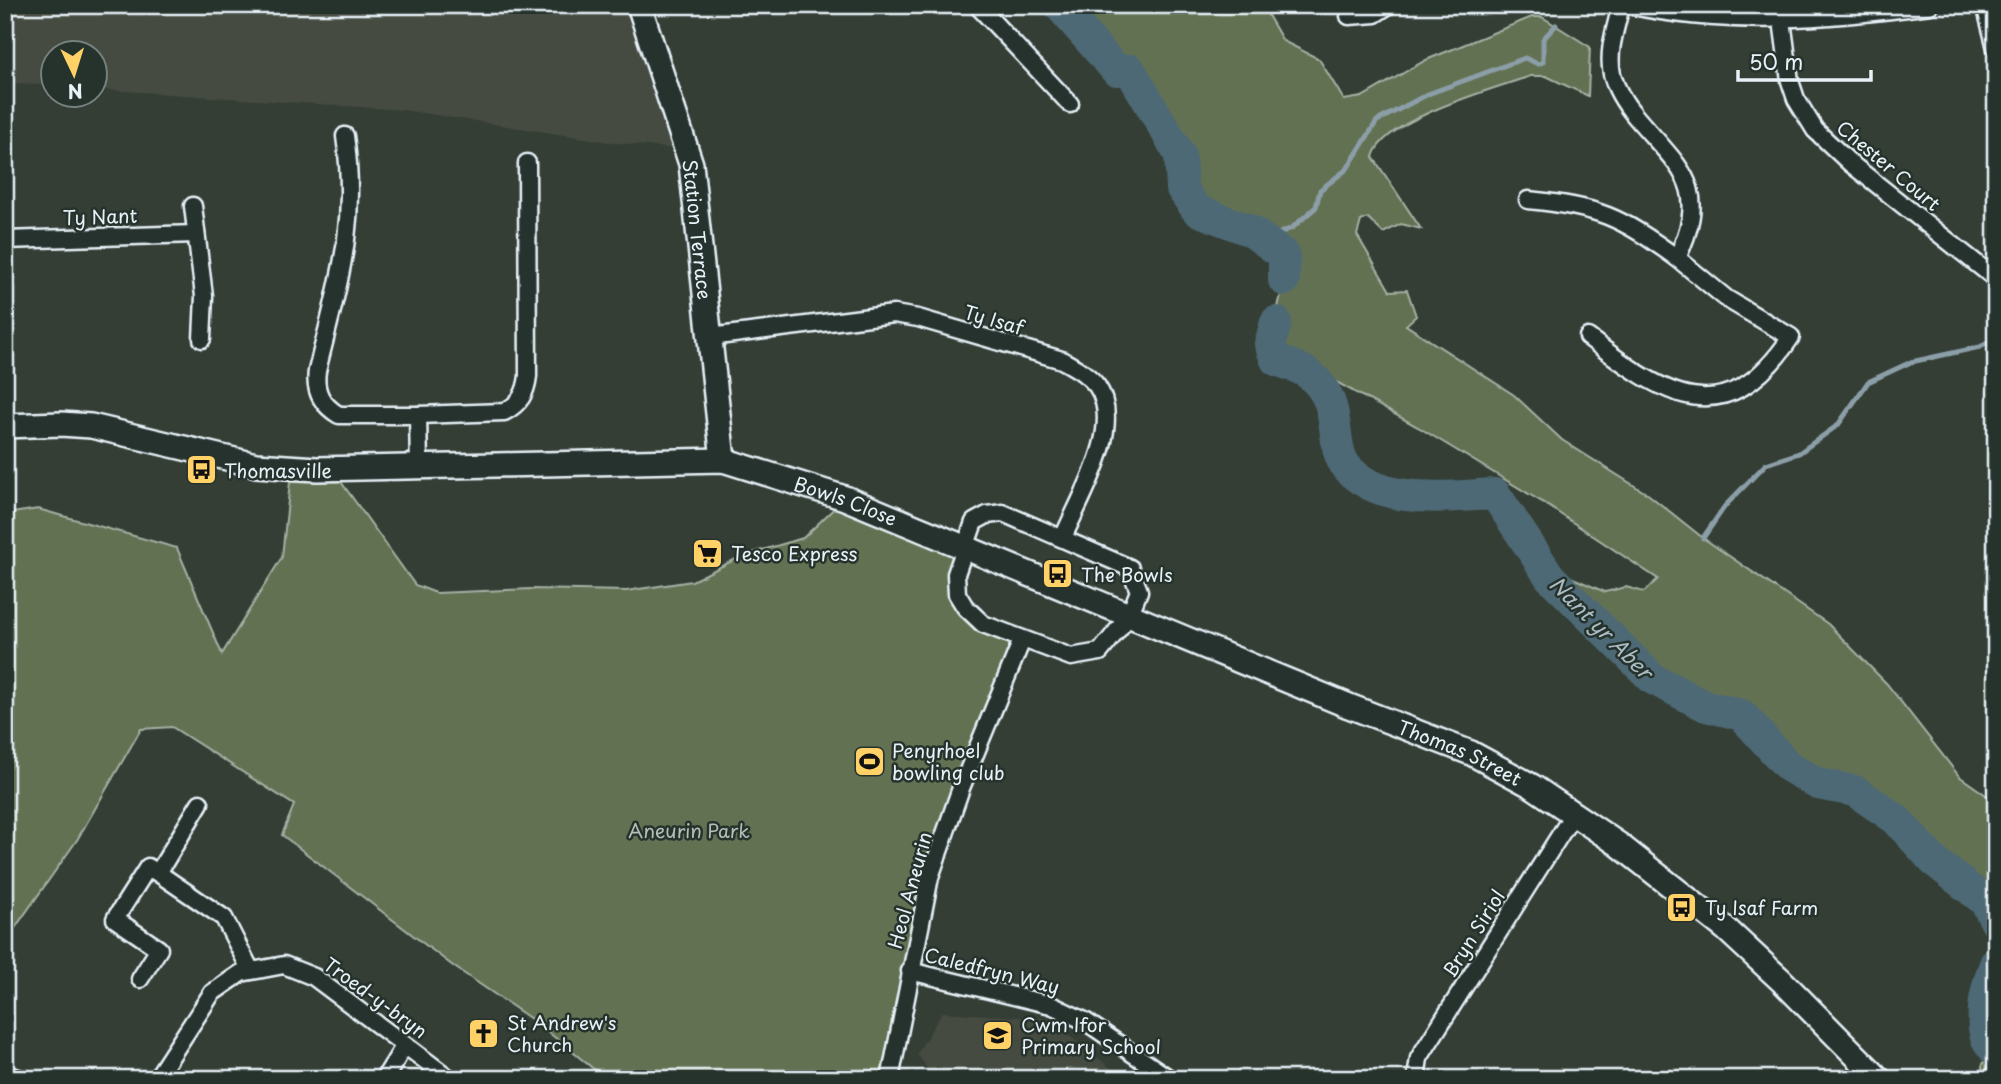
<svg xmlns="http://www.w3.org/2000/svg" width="2001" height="1084" font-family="'Playpen Sans',sans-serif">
<rect width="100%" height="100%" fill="#343e35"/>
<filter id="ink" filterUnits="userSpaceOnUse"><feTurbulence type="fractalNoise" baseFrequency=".0143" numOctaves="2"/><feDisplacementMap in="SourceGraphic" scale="14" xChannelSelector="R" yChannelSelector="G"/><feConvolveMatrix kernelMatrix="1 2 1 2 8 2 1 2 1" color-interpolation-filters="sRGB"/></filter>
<g filter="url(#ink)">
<g fill="#454b3f">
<path d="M 5,5 L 628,5 L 675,149 L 609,142 L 403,110 L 95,89 L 94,52 L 52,52 L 52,86 L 5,82 Z"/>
<path d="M 942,1012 L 1047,1019 L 1115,1071 L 1132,1079 L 935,1079 L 917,1054 Z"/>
</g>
<g fill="#637152" stroke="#a6b1a5" stroke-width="2">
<path d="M 1059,5 L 1262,5 L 1283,41 L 1319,59 L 1344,100 L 1362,97 L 1426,60 L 1532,17 L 1542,17 L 1590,47 L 1588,96 L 1546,76 L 1531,76 C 1496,88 1382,119 1373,157 L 1421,229 L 1401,224 L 1383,233 L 1368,218 L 1361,221 L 1357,235 L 1390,291 L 1407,290 L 1416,316 L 1406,325 L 1514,395 L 1562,440 L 1649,495 L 1703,538 L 1828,624 L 1887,684 L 1959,776 L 1996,802 L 1996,922 L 1985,901 L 1934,861 L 1896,819 L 1855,791 L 1818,784 L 1788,766 L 1742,715 L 1706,706 L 1653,679 L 1550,577 L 1541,564 L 1605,592 L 1626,587 L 1644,592 L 1658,579 L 1542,502 L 1418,427 L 1331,379 L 1276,360 L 1270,344 L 1284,280 L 1284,255 L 1251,231 L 1197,210 L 1182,189 L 1180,155 L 1130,70 L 1116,70 Z"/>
<path d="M 339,479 L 415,585 L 436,593 L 531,589 L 626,591 L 692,581 L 742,556 L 803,538 L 845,498 L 965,548 L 956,574 L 965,607 L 1022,640 L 930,877 L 889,1079 L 606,1079 L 537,1023 L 453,966 L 282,835 L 294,805 L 172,727 L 141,729 L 77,840 L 5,942 L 5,514 L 38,509 L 177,548 L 222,654 L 282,557 L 290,482 Z"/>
<path d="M 1996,962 L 1996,1079 L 1984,1079 L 1982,1066 L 1993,1047 C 1978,1024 1986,986 1996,962 Z"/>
</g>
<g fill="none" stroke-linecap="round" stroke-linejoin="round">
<g stroke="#8c9fa9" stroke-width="5">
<path d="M 1263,240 L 1292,228 L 1316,207 L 1320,190 L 1347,169 L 1377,121 L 1428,94 L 1525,58 L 1538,64 L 1543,62 L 1543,39 L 1556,25"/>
<path d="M 1703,538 L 1725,506 L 1766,464 L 1799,453 L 1838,425 L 1868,382 L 1911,362 L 1980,347 L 1996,339"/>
</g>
<g stroke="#4e6974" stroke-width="32">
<path d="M 1059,5 L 1116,70 L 1130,70 L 1180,155 L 1182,189 L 1197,210 L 1251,231 L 1284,255 L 1284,280"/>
<path d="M 1276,322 L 1270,344 L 1276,360 C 1286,364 1302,368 1310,375 C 1347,405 1326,448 1350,471 C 1387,506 1450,496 1495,494 L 1550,577 L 1653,679 L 1706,706 L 1742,715 L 1788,766 L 1818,784 L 1855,791 L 1896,819 L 1934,861 L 1985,901 L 1996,922"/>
<path d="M 1996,962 C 1988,981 1979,1015 1986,1037 C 1987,1041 1993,1047 1996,1051"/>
</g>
<defs>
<g id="minor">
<path d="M 977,5 L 1070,104"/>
<path d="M 1628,5 C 1729,27 1829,19 1930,5"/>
<path d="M 1985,5 L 1996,48"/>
<path d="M 1349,16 L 1375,14 L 1389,5"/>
<path d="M 1782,20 L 1790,81 L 1796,99 L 1815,130 L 1850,163 L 1996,279"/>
<path d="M 345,136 C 358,227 338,284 317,371 C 314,392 322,405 339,415 L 418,415 L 419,467"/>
<path d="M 1528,200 C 1599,207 1619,216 1677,258"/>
<path d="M 193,206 L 204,296 L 202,339"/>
<path d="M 5,240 L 196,234"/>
<path d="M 710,337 L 894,314 L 918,318 L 1062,360 C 1074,367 1088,374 1097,386 C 1125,427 1080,497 1063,538"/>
<path d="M 1588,337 C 1664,396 1725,436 1791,337 L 1727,299 L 1677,258 C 1711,186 1681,170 1636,117 C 1625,104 1616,91 1612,74 C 1607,51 1616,28 1621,5"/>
<path d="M 418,415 L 504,412 C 520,404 526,393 528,376 L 527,163"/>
<path d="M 1003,513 L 1130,568 L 1139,591 L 1129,616 L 1100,652 L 1071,657 L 983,624 L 965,607 L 957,594 L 956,574 L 974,522 L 987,515 Z"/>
<path d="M 200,803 L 158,873 L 224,918 L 250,969"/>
<path d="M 910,971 L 1051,1005 L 1085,1021 L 1170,1079"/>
<path d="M 140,979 L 159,949 L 115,919 L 148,867 L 158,873"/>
<path d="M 5,1074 L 22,1079"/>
<path d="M 156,1079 L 212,993 L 241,973 L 284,965 L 314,977 L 450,1079"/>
<path d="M 384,1079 L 405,1045"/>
<path d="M 890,1079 L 930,877 L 961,788 L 1022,640"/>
<path d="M 1416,1079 L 1419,1058 L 1574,813"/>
</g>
<g id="secondary">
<path id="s1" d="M 639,5 L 691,164 L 723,460"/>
<path id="s2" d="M 5,426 L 61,424 L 91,426 L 256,465 L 317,469 L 723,460 L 845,498 L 1349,706 L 1471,753 L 1532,786 L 1618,844 L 1726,929 L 1782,981 L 1879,1079"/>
</g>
</defs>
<use href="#minor" stroke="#e8f1f8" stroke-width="21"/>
<use href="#secondary" stroke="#e8f1f8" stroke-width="28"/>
<use href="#minor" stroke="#26332d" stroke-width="16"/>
<use href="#secondary" stroke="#26332d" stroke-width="23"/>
</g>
</g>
<defs>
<symbol id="bus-square" viewBox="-11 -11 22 22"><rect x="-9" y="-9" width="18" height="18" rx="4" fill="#ffd166" stroke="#26332d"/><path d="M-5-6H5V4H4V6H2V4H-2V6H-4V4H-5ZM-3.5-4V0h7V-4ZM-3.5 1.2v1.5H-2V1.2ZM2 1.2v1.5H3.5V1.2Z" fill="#111"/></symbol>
<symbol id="supermarket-square" viewBox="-11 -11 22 22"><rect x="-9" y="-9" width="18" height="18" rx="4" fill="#ffd166" stroke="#26332d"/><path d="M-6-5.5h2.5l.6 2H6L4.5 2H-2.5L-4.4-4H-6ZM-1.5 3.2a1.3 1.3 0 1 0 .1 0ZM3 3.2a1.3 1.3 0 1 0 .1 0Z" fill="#111"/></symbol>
<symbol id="stadium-square" viewBox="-11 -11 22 22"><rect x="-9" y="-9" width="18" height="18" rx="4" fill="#ffd166" stroke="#26332d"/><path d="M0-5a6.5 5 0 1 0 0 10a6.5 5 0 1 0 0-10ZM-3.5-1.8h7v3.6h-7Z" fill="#111"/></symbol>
<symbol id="church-square" viewBox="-11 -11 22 22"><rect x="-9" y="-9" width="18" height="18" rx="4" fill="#ffd166" stroke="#26332d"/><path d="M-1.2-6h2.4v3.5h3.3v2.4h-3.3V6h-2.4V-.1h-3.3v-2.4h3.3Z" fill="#111"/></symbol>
<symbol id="school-square" viewBox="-11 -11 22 22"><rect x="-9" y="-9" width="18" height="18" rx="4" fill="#ffd166" stroke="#26332d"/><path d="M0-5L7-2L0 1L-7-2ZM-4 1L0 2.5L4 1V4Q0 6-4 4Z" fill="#111"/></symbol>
</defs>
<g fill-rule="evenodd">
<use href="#bus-square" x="184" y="452" width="35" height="35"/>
<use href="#supermarket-square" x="690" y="536" width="35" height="35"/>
<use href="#bus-square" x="1040" y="556" width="35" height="35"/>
<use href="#stadium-square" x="852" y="744" width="35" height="35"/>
<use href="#bus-square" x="1664" y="890" width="35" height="35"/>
<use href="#church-square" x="466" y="1016" width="35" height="35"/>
<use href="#school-square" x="980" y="1018" width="35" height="35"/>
</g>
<g text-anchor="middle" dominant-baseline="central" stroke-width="5" stroke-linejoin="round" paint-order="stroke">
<g font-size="19" fill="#e8f1f8" stroke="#26332d">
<text transform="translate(1889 165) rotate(40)">Chester Court</text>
<text transform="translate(100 216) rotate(-2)">Ty Nant</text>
<text stroke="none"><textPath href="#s1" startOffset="233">Station Terrace</textPath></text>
<text transform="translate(994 319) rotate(16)">Ty Isaf</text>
<text stroke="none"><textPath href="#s2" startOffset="852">Bowls Close</textPath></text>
<text stroke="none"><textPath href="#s2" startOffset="1516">Thomas Street</textPath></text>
<text transform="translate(909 890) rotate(-75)">Heol Aneurin</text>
<text transform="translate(1473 933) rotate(-58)">Bryn Siriol</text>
<text transform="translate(992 970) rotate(14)">Caledfryn Way</text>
<text transform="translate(376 997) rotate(36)">Troed-y-bryn</text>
</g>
<g font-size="19" fill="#e8f1f8" stroke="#26332d" text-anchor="start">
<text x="224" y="470">Thomasville</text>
<text x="731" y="553">Tesco Express</text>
<text x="1081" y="574">The Bowls</text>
<text x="892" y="750">Penyrhoel<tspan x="892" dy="22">bowling club</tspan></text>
<text x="1705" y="907">Ty Isaf Farm</text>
<text x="507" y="1022">St Andrew's<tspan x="507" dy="22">Church</tspan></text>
<text x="1021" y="1024">Cwm Ifor<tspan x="1021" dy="22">Primary School</tspan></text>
</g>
<g font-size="19" fill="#b3beb6" stroke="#26332d">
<text x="689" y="830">Aneurin Park</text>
</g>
<g font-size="21" font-style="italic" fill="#aabbc3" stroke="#26332d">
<text transform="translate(1602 627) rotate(45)">Nant yr Aber</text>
</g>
</g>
<rect width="2001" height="1084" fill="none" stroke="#26332d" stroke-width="28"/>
<rect x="14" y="14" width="1973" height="1056" fill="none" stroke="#e8f1f8" stroke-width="2.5" filter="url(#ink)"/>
<g transform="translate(74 74) rotate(176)"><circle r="33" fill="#26332d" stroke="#747f7e" stroke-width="2"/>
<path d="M0-5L12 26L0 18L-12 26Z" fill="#ffd166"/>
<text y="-10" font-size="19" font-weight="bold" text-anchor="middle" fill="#e8f1f8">N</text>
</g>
<path d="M1738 70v10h133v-10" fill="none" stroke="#e8f1f8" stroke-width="3.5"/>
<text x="1749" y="70" font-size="21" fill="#e8f1f8" stroke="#26332d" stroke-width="5" paint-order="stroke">50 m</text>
</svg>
